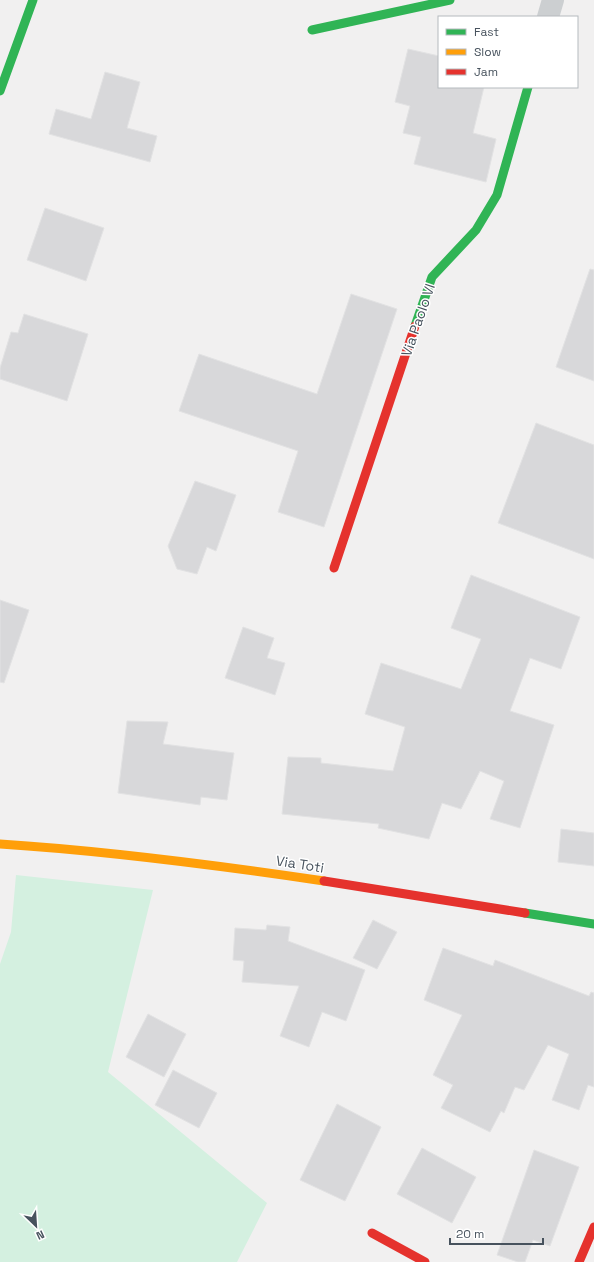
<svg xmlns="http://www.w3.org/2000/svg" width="594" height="1262" font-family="'Space Grotesk',sans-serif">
<rect width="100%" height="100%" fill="#f1f0f0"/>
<path fill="#d4f0e0" d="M 16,875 L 153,890 L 108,1072 L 267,1203 L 237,1262 L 0,1262 L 0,964 L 11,932 Z"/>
<g fill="#d8d8da" stroke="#e2e2e3">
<path d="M 408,49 L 439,56 L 439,87 L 484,87 L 473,133 L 496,139 L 486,182 L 414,164 L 421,137 L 403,133 L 410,106 L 395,102 Z"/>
<path d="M 105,72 L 140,82 L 127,128 L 157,136 L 150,162 L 49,134 L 56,109 L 91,119 Z"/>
<path d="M 45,208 L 104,228 L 86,281 L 27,260 Z"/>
<path d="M 590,269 L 594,270 L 594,381 L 556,367 Z"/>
<path d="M 351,294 L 397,309 L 324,527 L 278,512 L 298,451 L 179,411 L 199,354 L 317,394 Z"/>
<path d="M 24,314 L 88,334 L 67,401 L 0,379 L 0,368 L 11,332 L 18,333 Z"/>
<path d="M 536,423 L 594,445 L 594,559 L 498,523 Z"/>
<path d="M 195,481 L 236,495 L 216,551 L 207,547 L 197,574 L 177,569 L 168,546 Z"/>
<path d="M 471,575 L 580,617 L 561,669 L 530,658 L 510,711 L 554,725 L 520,828 L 490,819 L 504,781 L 480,771 L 461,809 L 442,803 L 429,839 L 378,828 L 379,824 L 282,814 L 288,757 L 321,758 L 321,763 L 393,771 L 405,727 L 365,714 L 381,663 L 461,689 L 481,639 L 451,628 Z"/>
<path d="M 0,600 L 29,610 L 4,683 L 0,682 Z"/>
<path d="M 243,627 L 274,638 L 267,658 L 285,663 L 275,695 L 225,678 Z"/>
<path d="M 127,721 L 168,722 L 163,744 L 234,753 L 227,800 L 201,797 L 200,805 L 118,793 Z"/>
<path d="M 561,829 L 594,833 L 594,866 L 558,862 Z"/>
<path d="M 373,920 L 397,932 L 377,969 L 353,958 Z"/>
<path d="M 267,925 L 290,927 L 288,941 L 365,970 L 346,1021 L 322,1012 L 309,1047 L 280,1036 L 299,986 L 242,982 L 244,961 L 233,960 L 235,928 L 266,930 Z"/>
<path d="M 443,948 L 493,966 L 495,960 L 589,996 L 591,992 L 594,993 L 594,1087 L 588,1085 L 579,1110 L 552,1100 L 569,1054 L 548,1045 L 524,1090 L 515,1087 L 504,1113 L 501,1111 L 490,1132 L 441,1108 L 453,1085 L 433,1075 L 462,1015 L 424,1000 Z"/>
<path d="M 148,1014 L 186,1034 L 164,1077 L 126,1057 Z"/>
<path d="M 173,1070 L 217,1093 L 199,1128 L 155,1105 Z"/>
<path d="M 337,1104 L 381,1127 L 345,1201 L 300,1180 Z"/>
<path d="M 422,1148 L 476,1177 L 452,1223 L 397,1194 Z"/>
<path d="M 534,1150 L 579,1167 L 550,1246 L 533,1240 L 525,1262 L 518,1262 L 497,1255 Z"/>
</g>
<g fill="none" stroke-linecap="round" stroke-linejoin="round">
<path stroke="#cccfd1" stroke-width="22" d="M 548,17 L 553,0"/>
<g stroke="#30b455" stroke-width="9">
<path d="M 312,30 L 450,0"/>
<path d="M 0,91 L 33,0"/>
<path d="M 415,326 L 432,277 L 476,230 L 497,195 L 528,87"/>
<path d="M 525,913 L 594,924"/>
</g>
<path stroke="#ff9f0a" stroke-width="9" d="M 0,844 C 109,851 216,865 324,881"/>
<g stroke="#e5322d" stroke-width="9">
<path d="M 334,568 L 415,326"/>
<path d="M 324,881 L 525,913"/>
<path d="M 372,1233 L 425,1262"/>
<path d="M 579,1262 L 594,1227"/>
</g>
</g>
<g text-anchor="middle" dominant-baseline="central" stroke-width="3" stroke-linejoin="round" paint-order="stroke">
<g font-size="14" fill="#47525d" stroke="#fff">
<text transform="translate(418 320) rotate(-71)">Via Paolo VI</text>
<text transform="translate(300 864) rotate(9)">Via Toti</text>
</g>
</g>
<rect x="438" y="16" width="140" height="72" fill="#ffffff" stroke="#b5babe"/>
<rect x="446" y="29" width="20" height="6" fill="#30b455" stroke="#b5babe"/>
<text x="474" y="36" font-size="12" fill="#47525d">Fast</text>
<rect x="446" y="49" width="20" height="6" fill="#ff9f0a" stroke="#b5babe"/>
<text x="474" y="56" font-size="12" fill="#47525d">Slow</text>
<rect x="446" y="69" width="20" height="6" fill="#e5322d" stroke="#b5babe"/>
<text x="474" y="76" font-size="12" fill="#47525d">Jam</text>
<g transform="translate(36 1226) rotate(155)" stroke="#ffffff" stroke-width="3" paint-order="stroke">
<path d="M0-3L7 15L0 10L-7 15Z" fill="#47525d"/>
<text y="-6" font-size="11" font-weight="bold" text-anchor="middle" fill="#47525d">N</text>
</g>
<path d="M450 1238v6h93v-6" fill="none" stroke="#47525d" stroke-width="2"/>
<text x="456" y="1238" font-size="12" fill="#47525d" stroke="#ffffff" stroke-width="3" paint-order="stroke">20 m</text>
</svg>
